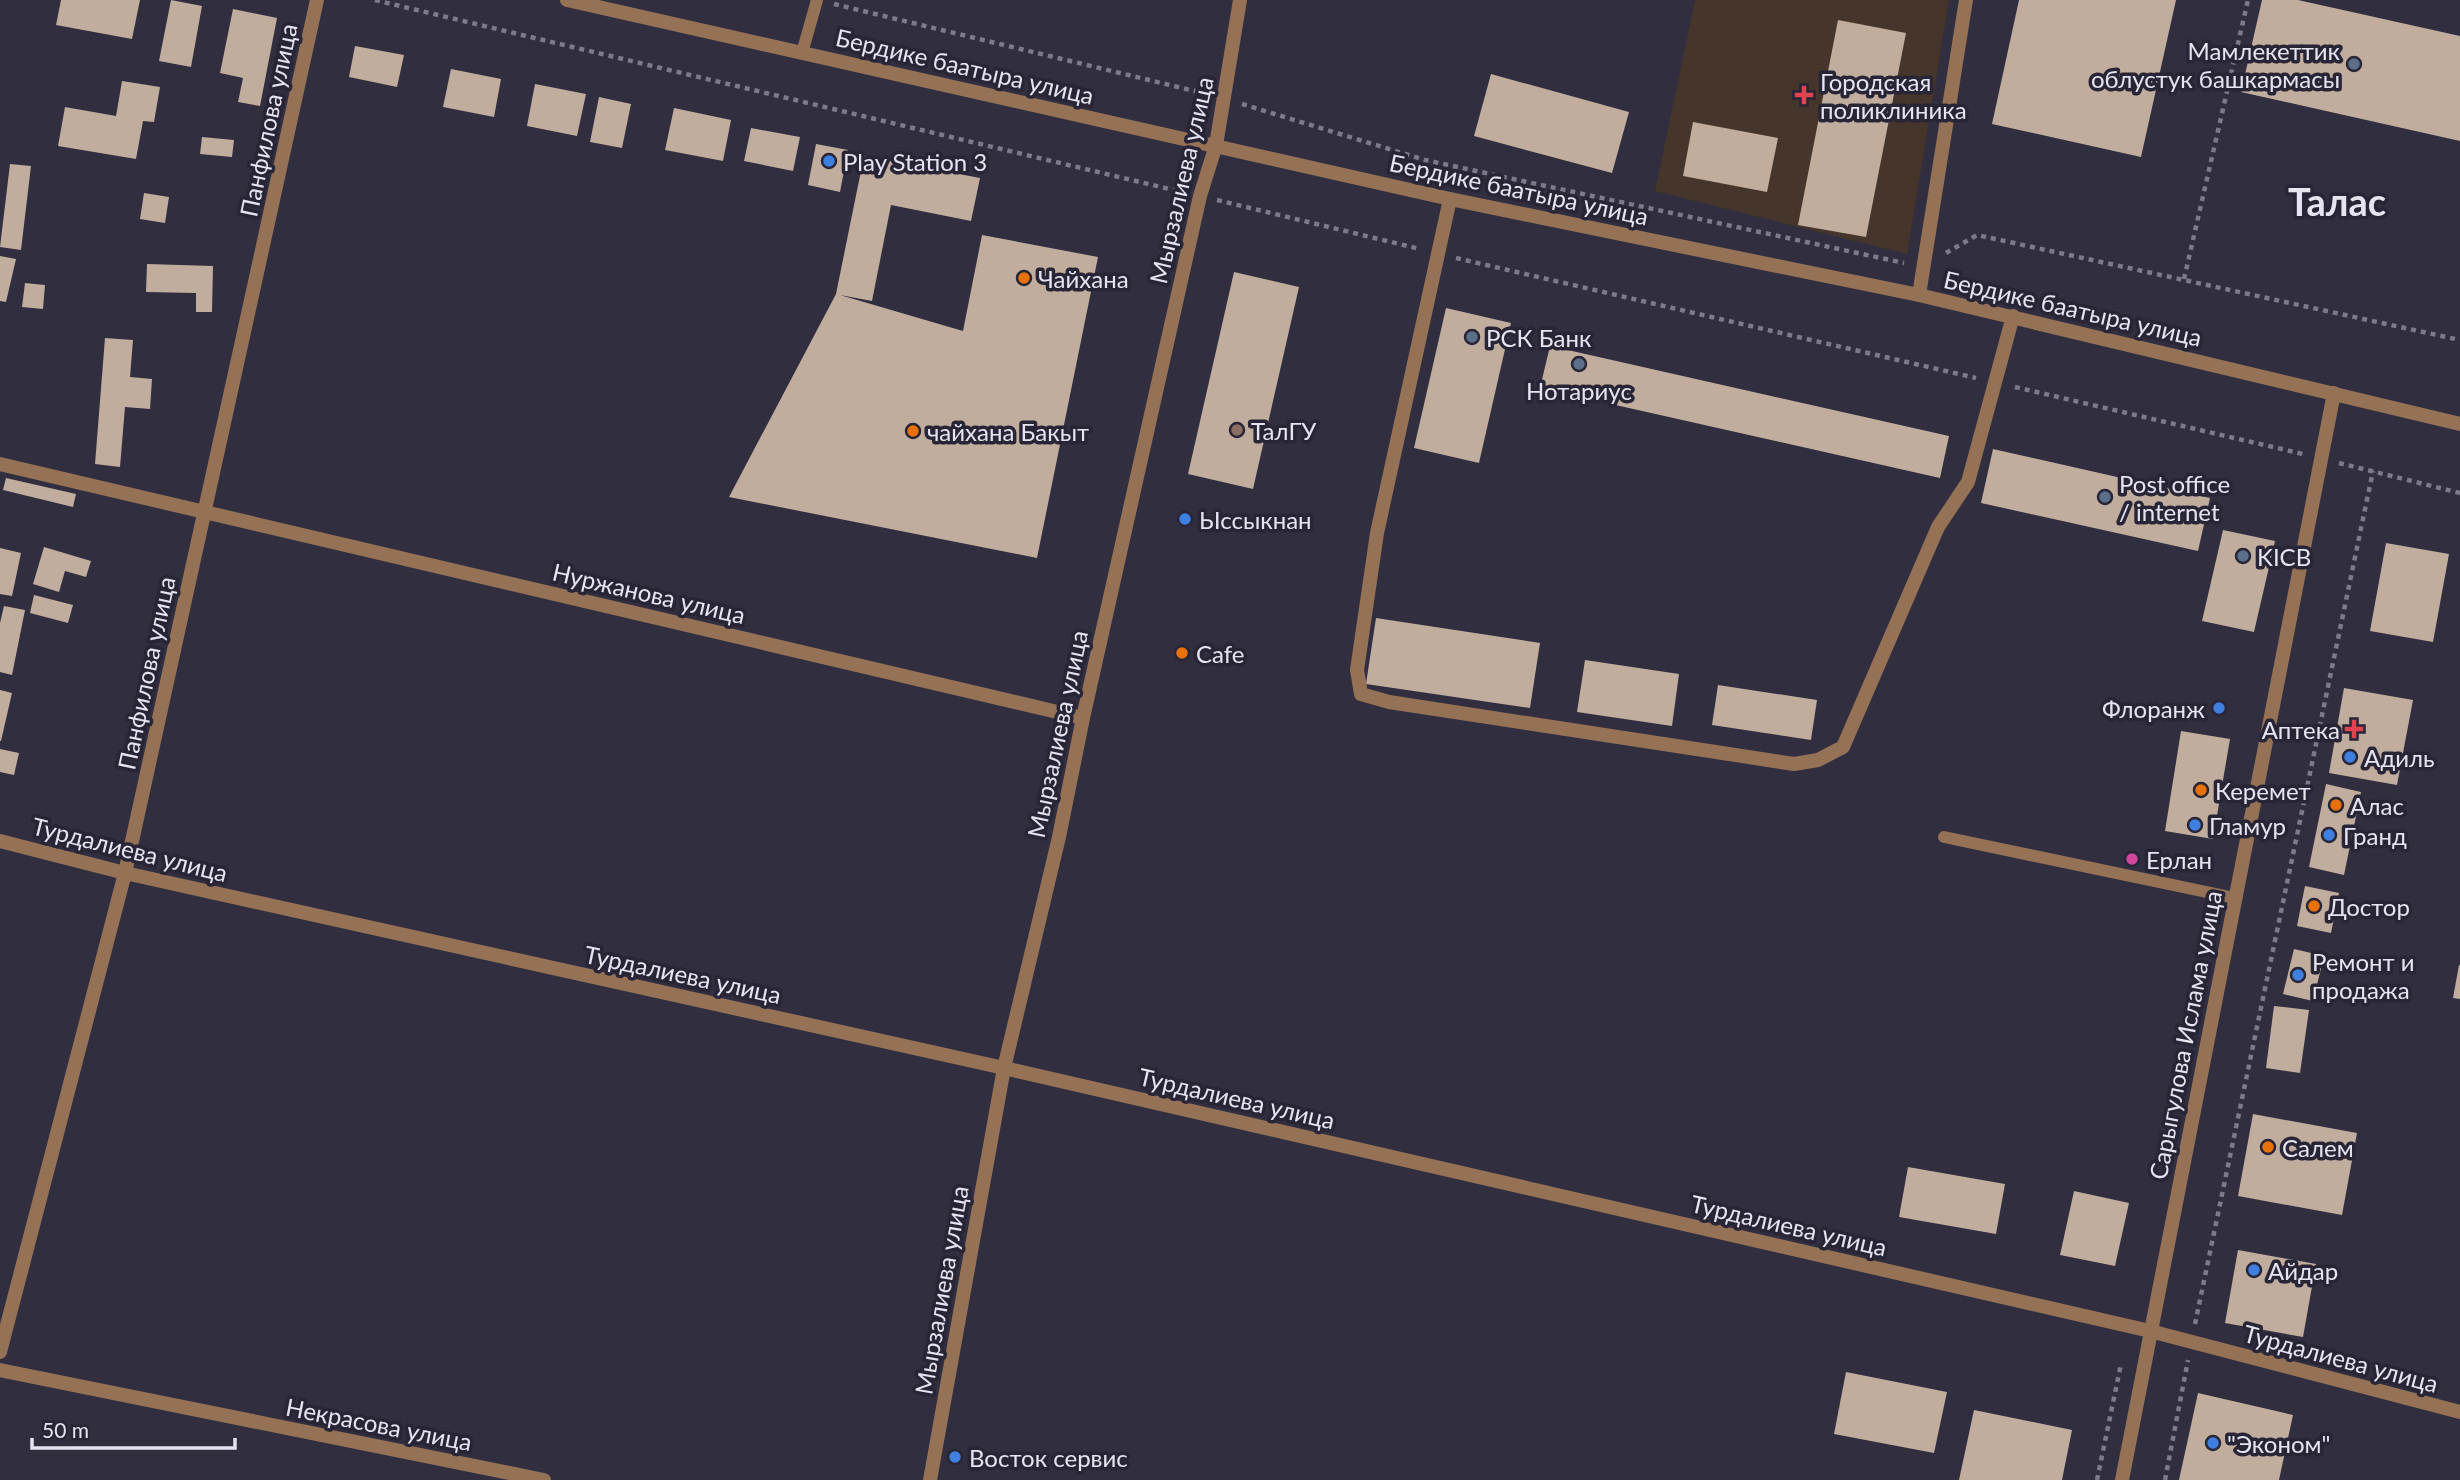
<svg xmlns="http://www.w3.org/2000/svg" width="2460" height="1480" font-family="Lato,sans-serif">
<rect width="100%" height="100%" fill="#312e40"/>
<path fill="#46352a" d="M 1695,0 L 1949,0 L 1907,254 L 1655,191 Z"/>
<g fill="#c0ad9d">
<path d="M 61,0 L 140,0 L 132,39 L 56,25 Z"/>
<path d="M 171,0 L 202,6 L 191,67 L 159,61 Z"/>
<path d="M 2019,0 L 2176,0 L 2141,157 L 1992,124 Z"/>
<path d="M 2262,0 L 2298,0 L 2460,36 L 2460,141 L 2241,92 Z"/>
<path d="M 233,9 L 277,18 L 260,106 L 238,102 L 243,78 L 220,73 Z"/>
<path d="M 1838,20 L 1906,33 L 1866,237 L 1798,225 Z"/>
<path d="M 355,46 L 404,55 L 397,87 L 349,77 Z"/>
<path d="M 451,69 L 501,79 L 494,117 L 443,107 Z"/>
<path d="M 1491,74 L 1629,112 L 1612,173 L 1474,136 Z"/>
<path d="M 122,81 L 160,87 L 154,122 L 143,121 L 136,159 L 58,146 L 65,107 L 116,116 Z"/>
<path d="M 535,84 L 586,94 L 577,136 L 527,126 Z"/>
<path d="M 599,97 L 631,104 L 622,148 L 590,142 Z"/>
<path d="M 674,108 L 731,120 L 723,161 L 665,150 Z"/>
<path d="M 1693,122 L 1778,138 L 1767,192 L 1683,176 Z"/>
<path d="M 751,128 L 800,137 L 793,171 L 744,161 Z"/>
<path d="M 202,137 L 234,140 L 232,157 L 200,154 Z"/>
<path d="M 816,144 L 848,150 L 840,192 L 808,185 Z"/>
<path d="M 864,156 L 980,178 L 971,221 L 891,205 L 872,301 L 840,295 L 963,331 L 982,235 L 1098,257 L 1037,558 L 729,497 L 836,294 Z"/>
<path d="M 10,164 L 31,166 L 21,250 L 0,247 Z"/>
<path d="M 144,193 L 169,197 L 165,223 L 140,219 Z"/>
<path d="M 0,256 L 16,259 L 6,302 L 0,301 Z"/>
<path d="M 147,264 L 213,266 L 212,312 L 196,312 L 196,293 L 146,292 Z"/>
<path d="M 1234,272 L 1299,287 L 1253,489 L 1188,474 Z"/>
<path d="M 25,283 L 45,285 L 43,309 L 22,307 Z"/>
<path d="M 1446,308 L 1511,323 L 1479,463 L 1414,448 Z"/>
<path d="M 105,338 L 133,340 L 130,377 L 152,379 L 150,409 L 125,407 L 120,467 L 95,464 Z"/>
<path d="M 1550,346 L 1949,436 L 1940,478 L 1540,388 Z"/>
<path d="M 1993,449 L 2210,498 L 2198,551 L 1981,503 Z"/>
<path d="M 6,478 L 76,494 L 73,507 L 3,490 Z"/>
<path d="M 2223,530 L 2275,541 L 2254,632 L 2202,621 Z"/>
<path d="M 2386,543 L 2449,554 L 2433,642 L 2370,631 Z"/>
<path d="M 44,547 L 91,561 L 86,577 L 65,571 L 59,592 L 33,584 Z"/>
<path d="M 0,548 L 21,553 L 12,596 L 0,594 Z"/>
<path d="M 34,595 L 73,605 L 68,623 L 30,613 Z"/>
<path d="M 4,606 L 25,610 L 12,675 L 0,672 L 0,623 Z"/>
<path d="M 1376,618 L 1540,643 L 1530,708 L 1366,684 Z"/>
<path d="M 1585,660 L 1679,674 L 1672,726 L 1577,712 Z"/>
<path d="M 1718,685 L 1817,700 L 1811,740 L 1712,725 Z"/>
<path d="M 2344,688 L 2413,700 L 2397,785 L 2329,773 Z"/>
<path d="M 0,690 L 12,693 L 1,741 L 0,741 Z"/>
<path d="M 2181,731 L 2230,739 L 2213,839 L 2165,831 Z"/>
<path d="M 0,749 L 19,753 L 14,775 L 0,772 Z"/>
<path d="M 2326,784 L 2361,792 L 2344,875 L 2309,867 Z"/>
<path d="M 2305,886 L 2339,893 L 2331,933 L 2297,926 Z"/>
<path d="M 2294,949 L 2324,956 L 2313,1001 L 2283,994 Z"/>
<path d="M 2459,965 L 2460,965 L 2460,999 L 2453,998 Z"/>
<path d="M 2274,1006 L 2309,1010 L 2300,1073 L 2266,1068 Z"/>
<path d="M 2253,1114 L 2357,1133 L 2342,1215 L 2238,1196 Z"/>
<path d="M 1908,1167 L 2005,1184 L 1996,1234 L 1899,1217 Z"/>
<path d="M 2074,1191 L 2129,1203 L 2115,1266 L 2060,1255 Z"/>
<path d="M 2238,1250 L 2316,1264 L 2303,1337 L 2225,1323 Z"/>
<path d="M 1846,1372 L 1947,1392 L 1934,1453 L 1834,1434 Z"/>
<path d="M 2198,1393 L 2293,1415 L 2279,1480 L 2179,1480 Z"/>
<path d="M 1974,1410 L 2072,1430 L 2062,1480 L 1959,1480 Z"/>
</g>
<g fill="none" stroke-linecap="round" stroke-linejoin="round">
<g stroke="#7d7b8a" stroke-width="4.5" stroke-dasharray="5 5" stroke-linecap="butt">
<path d="M 375,0 L 1182,192"/>
<path d="M 834,4 L 1207,94"/>
<path d="M 1242,104 L 1425,160 L 1904,263"/>
<path d="M 1217,200 L 1420,249"/>
<path d="M 1946,253 L 1977,235 L 2460,340"/>
<path d="M 1456,258 L 1976,378"/>
<path d="M 2184,279 L 2248,0"/>
<path d="M 2015,387 L 2303,454"/>
<path d="M 2339,463 L 2460,493"/>
<path d="M 2195,1324 L 2373,471"/>
<path d="M 2097,1480 L 2121,1364"/>
<path d="M 2165,1480 L 2188,1360"/>
</g>
<g stroke="#957256" stroke-width="12">
<path d="M 802,53 L 817,0"/>
<path d="M 1944,837 L 2235,898"/>
</g>
<g stroke="#957256" stroke-width="14">
<path d="M 1450,199 L 1377,533 L 1357,670 L 1361,694 L 1389,702 L 1794,764 L 1818,760 L 1843,747 L 1938,527 L 1968,482 L 2013,316"/>
<path d="M 1919,295 L 1966,0"/>
<path d="M 0,464 L 1083,718"/>
<path d="M 0,841 L 125,873 L 1004,1068 L 2150,1331 L 2460,1412"/>
<path d="M 0,1352 L 125,873 L 317,0"/>
<path d="M 0,1370 L 544,1480"/>
<path d="M 930,1480 L 1004,1068 L 1059,837 L 1083,718 L 1200,196 L 1216,145 L 1240,0"/>
<path d="M 2122,1480 L 2334,393"/>
</g>
<path stroke="#957256" stroke-width="14" d="M 567,0 L 1450,199 L 1919,295 L 2460,424"/>
</g>
<g fill="#5c6f8a" stroke="#272536" stroke-width="2.5">
<circle cx="2354" cy="64" r="7"/>
<circle cx="1472" cy="337" r="7"/>
<circle cx="1579" cy="364" r="7"/>
<circle cx="2105" cy="497" r="7"/>
<circle cx="2243" cy="556" r="7"/>
</g>
<g fill="#e0444e" stroke="#272536" stroke-width="2.5">
<path d="M1800.5 84.5h7v7h7v7h-7v7h-7v-7h-7v-7h7z"/>
<path d="M2350.5 718.5h7v7h7v7h-7v7h-7v-7h-7v-7h7z"/>
</g>
<g fill="#3f7fe0" stroke="#272536" stroke-width="2.5">
<circle cx="829" cy="161" r="7"/>
<circle cx="1185" cy="519" r="7"/>
<circle cx="2219" cy="708" r="7"/>
<circle cx="2350" cy="757" r="7"/>
<circle cx="2195" cy="825" r="7"/>
<circle cx="2329" cy="835" r="7"/>
<circle cx="2298" cy="975" r="7"/>
<circle cx="2254" cy="1270" r="7"/>
<circle cx="2213" cy="1443" r="7"/>
<circle cx="955" cy="1457" r="7"/>
</g>
<g fill="#e8710a" stroke="#272536" stroke-width="2.5">
<circle cx="1024" cy="278" r="7"/>
<circle cx="913" cy="431" r="7"/>
<circle cx="1182" cy="653" r="7"/>
<circle cx="2201" cy="790" r="7"/>
<circle cx="2336" cy="805" r="7"/>
<circle cx="2314" cy="906" r="7"/>
<circle cx="2268" cy="1147" r="7"/>
</g>
<circle fill="#8d6e63" stroke="#272536" stroke-width="2.5" cx="1237" cy="430" r="7"/>
<circle fill="#d1479c" stroke="#272536" stroke-width="2.5" cx="2132" cy="859" r="7"/>
<g text-anchor="middle" dominant-baseline="central" stroke-width="7" stroke-linejoin="round" paint-order="stroke">
<g font-size="24" fill="#e6e4f0" stroke="#272536" text-anchor="start">
<text x="2340" y="50" text-anchor="end">Мамлекеттик<tspan x="2340" dy="28">облустук башкармасы</tspan></text>
<text x="1820" y="81">Городская<tspan x="1820" dy="28">поликлиника</tspan></text>
<text x="843" y="161">Play Station 3</text>
<text x="1038" y="278">Чайхана</text>
<text x="1486" y="337">РСК Банк</text>
<text x="1579" y="390" text-anchor="middle">Нотариус</text>
<text x="1251" y="430">ТалГУ</text>
<text x="927" y="431">чайхана Бакыт</text>
<text x="2119" y="483">Post office<tspan x="2119" dy="28">/ internet</tspan></text>
<text x="1199" y="519">Ыссыкнан</text>
<text x="2257" y="556">KICB</text>
<text x="1196" y="653">Cafe</text>
<text x="2205" y="708" text-anchor="end">Флоранж</text>
<text x="2340" y="729" text-anchor="end">Аптека</text>
<text x="2364" y="757">Адиль</text>
<text x="2215" y="790">Керемет</text>
<text x="2350" y="805">Алас</text>
<text x="2209" y="825">Гламур</text>
<text x="2343" y="835">Гранд</text>
<text x="2146" y="859">Ерлан</text>
<text x="2328" y="906">Достор</text>
<text x="2312" y="961">Ремонт и<tspan x="2312" dy="28">продажа</tspan></text>
<text x="2282" y="1147">Салем</text>
<text x="2268" y="1270">Айдар</text>
<text x="2227" y="1443">"Эконом"</text>
<text x="969" y="1457">Восток сервис</text>
</g>
<g font-size="24" fill="#e6e4f0" stroke="#272536">
<text transform="translate(965 66) rotate(13)">Бердике баатыра улица</text>
<text transform="translate(268 120) rotate(-78)">Панфилова улица</text>
<text transform="translate(1181 180) rotate(-77)">Мырзалиева улица</text>
<text transform="translate(1519 189) rotate(12)">Бердике баатыра улица</text>
<text transform="translate(2073 308) rotate(13)">Бердике баатыра улица</text>
<text transform="translate(649 593) rotate(13)">Нуржанова улица</text>
<text transform="translate(146 673) rotate(-78)">Панфилова улица</text>
<text transform="translate(1057 734) rotate(-78)">Мырзалиева улица</text>
<text transform="translate(130 849) rotate(14)">Турдалиева улица</text>
<text transform="translate(683 974) rotate(12)">Турдалиева улица</text>
<text transform="translate(2185 1035) rotate(-79)">Сарыгулова Ислама улица</text>
<text transform="translate(1237 1098) rotate(13)">Турдалиева улица</text>
<text transform="translate(1789 1225) rotate(13)">Турдалиева улица</text>
<text transform="translate(941 1290) rotate(-80)">Мырзалиева улица</text>
<text transform="translate(2341 1358) rotate(15)">Турдалиева улица</text>
<text transform="translate(379 1424) rotate(11)">Некрасова улица</text>
</g>
<g font-size="38" font-weight="bold" fill="#e6e4f0" stroke="#272536">
<text x="2337" y="201">Талас</text>
</g>
</g>
<path d="M32 1438v10h203v-10" fill="none" stroke="#e6e4f0" stroke-width="3.5"/>
<text x="42" y="1438" font-size="21" fill="#e6e4f0" stroke="#272536" stroke-width="5" paint-order="stroke">50 m</text>
</svg>
